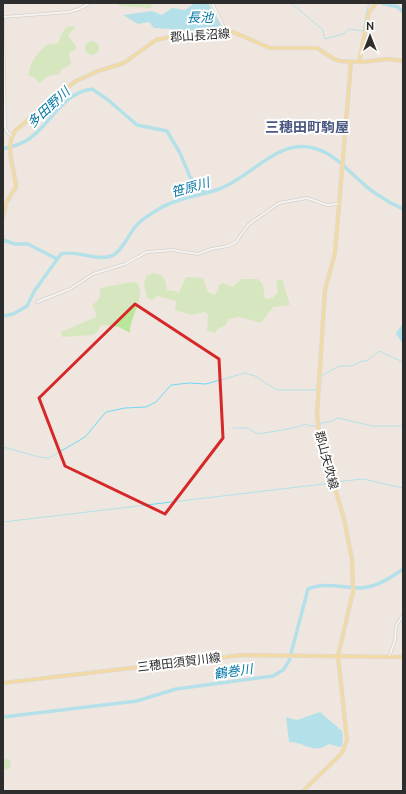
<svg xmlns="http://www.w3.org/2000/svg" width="406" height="794" font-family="Ubuntu,'Noto Sans JP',sans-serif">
<rect width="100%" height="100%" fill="#efe7df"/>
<g fill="#b8e799">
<path d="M 116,3 L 152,3 L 151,8 L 120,6 Z"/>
<path d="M 73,26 L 76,27 L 68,35 L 77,48 L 69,53 L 71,64 L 62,69 L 59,74 L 49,76 L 39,83 L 34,77 L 29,76 C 28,65 37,52 46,46 C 50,43 54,45 58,43 C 62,34 62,27 73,26 Z"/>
<circle cx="92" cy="48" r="7"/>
<path d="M 153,273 C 164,274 166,280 167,290 L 179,292 L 186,277 L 203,278 L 208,292 L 214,295 L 218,290 L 219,285 L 223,283 L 233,287 L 241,279 L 258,279 L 263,284 L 265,299 L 272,298 L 278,293 L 276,281 L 282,279 L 290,305 L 273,307 L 261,323 L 239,317 L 228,319 L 226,325 L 218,329 L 215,333 L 207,331 L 208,315 L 205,312 L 191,315 L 175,310 L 176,301 L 158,296 L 152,300 L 147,298 L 144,284 L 146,276 Z"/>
<path d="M 132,282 L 137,283 C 147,297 129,317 130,333 L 119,327 L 101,325 L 97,332 L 93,335 L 62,337 L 61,332 L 96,317 L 96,313 L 92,305 C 99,301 101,296 100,288 Z"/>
<path d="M 3,758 L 10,760 L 11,768 L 3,770 Z"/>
</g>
<g fill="#6ed8f5">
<path d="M 195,3 L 208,3 L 221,25 L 219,32 L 154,28 L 149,22 L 138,24 L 123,15 L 152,11 L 162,15 L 172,8 L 185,10 Z"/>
<path d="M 403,324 L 403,344 L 396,334 L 397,331 Z"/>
<path d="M 320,712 L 342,731 L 343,735 L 342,746 L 339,747 L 329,744 C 313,755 305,742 289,742 L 286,717 L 297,720 Z"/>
</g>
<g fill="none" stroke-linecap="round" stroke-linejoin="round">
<g stroke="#6ed8f5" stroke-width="1">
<path d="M 291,3 L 323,30 L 325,39 L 343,34 L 349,29 L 363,31 L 367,9 L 370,3"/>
<path d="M 321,376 L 339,366 L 351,366 L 362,361 L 367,361 L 379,351 L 403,362"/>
<path d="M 320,425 L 321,423 L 329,422 L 338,418 L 372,426 L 403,426"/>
<path d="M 233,428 L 247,428 L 258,434 C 274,431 290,430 306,424 L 310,426 L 317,426"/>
<path d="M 3,447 L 39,457 L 49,458 L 85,437 L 106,412 L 125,408 L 146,407 L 156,402 L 171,385 L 189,383 L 206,384 L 245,373 L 255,376 L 277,390 L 316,390 L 318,380"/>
<path d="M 335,482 L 363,479 L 403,488"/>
<path d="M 3,522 L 332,483"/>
</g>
<g stroke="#6ed8f5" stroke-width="3.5">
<path d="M 381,3 L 398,7 L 403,12"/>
<path d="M 3,149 C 11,147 22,144 29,139 C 52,123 62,93 92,89 L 107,99 L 137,125 L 167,131 L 180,153 L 190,177 L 205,193"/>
<path d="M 3,240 L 15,244 L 28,244 L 57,259"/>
<path d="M 3,316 L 13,314 L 27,306 L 35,290 L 61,254 C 78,249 100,264 115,254 C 124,247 128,236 135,227 C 140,221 147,216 154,212 C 174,198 197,197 219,189 C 252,177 279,136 317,149 C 333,154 346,168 358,179 C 370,191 388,202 403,209"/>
<path d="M 3,717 L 137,701 L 176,689 L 273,676 L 283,670 L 289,661 L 308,589 C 324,582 344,588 361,588 C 376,587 391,578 403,569"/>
</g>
<defs>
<g id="minor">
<path d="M 212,3 L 226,32"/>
<path d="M 3,17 L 69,12 L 79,9 L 90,3"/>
<path d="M 3,18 L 5,127 L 8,133 L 12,136"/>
<path d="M 37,302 L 70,289 L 93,274 L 125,264 L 147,252 L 172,250 L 198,254 L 211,249 L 228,246 L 236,242 L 248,225 L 279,203 L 307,198 L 327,205 L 339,204"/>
<path d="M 389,657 L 395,640 L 396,626 L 403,615"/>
</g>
<g id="major">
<path d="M 359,62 L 369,12 L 376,3"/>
<path d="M 3,217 L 6,203 L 16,187 C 15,169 4,148 15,131 L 55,97 L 76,81 L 98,71 L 124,63 L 156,40 L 174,36 L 233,32 L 270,48 L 317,48 L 334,59 L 340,61 L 363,62 L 388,59 L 403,61"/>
<path d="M 3,683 L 243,655 L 403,657"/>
<path d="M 303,791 L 342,753 L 347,740 L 338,656 L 353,592 L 352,559 L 344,519 L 319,433 L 317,414 L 325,290 L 335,253 L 351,62"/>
</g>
</defs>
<use href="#minor" stroke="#b3b6c1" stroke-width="3.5"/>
<use href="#major" stroke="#c8c8c8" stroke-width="4.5"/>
<use href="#minor" stroke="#fff" stroke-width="2"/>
<use href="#major" stroke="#f8cb5b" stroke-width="3"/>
</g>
<path d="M0 0H406V794H0ZM 135,304 L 219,359 L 223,438 L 165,514 L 65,466 L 39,398 Z" fill="#efe7df" fill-opacity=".55" fill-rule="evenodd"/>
<path fill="none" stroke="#d62828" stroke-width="3" stroke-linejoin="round" d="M 135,304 L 219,359 L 223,438 L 165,514 L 65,466 L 39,398 Z"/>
<g text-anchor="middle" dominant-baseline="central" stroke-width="4" stroke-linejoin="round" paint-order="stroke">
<g font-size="12" fill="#2d2d2d" stroke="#fff">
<text transform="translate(200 35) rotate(-4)">郡山長沼線</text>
<text transform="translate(327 460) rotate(75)">郡山矢吹線</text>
<text transform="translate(179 662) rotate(-7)">三穂田須賀川線</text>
</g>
<g font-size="13" font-style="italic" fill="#0778a7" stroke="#fff">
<text x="200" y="17">長池</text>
<text transform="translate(48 107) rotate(-43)">多田野川</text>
<text transform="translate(190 187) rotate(-16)">笹原川</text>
<text transform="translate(233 671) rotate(-8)">鶴巻川</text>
</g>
<g font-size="14" font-weight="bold" fill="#4a5781" stroke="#fff">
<text x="307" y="127">三穂田町駒屋</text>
</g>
</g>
<rect width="406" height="794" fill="none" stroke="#2d2d2d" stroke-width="8"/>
<g transform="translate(370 36)" stroke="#ffffff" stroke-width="3" paint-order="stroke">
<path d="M0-3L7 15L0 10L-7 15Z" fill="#2d2d2d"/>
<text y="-6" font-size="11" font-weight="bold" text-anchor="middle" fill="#2d2d2d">N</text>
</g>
</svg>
